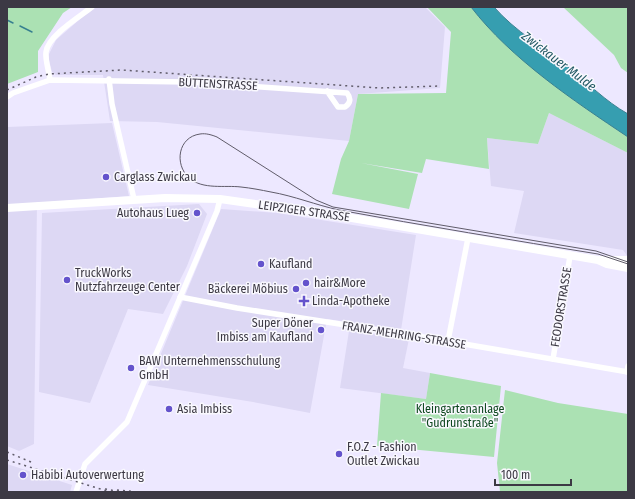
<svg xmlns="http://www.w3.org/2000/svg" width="635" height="499" font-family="'Fira Sans Condensed',sans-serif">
<rect width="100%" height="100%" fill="#ede8ff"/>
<g fill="#ddd8f4">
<path d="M 94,7 L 425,7 L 445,27 L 440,88 L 358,94 L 349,141 L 157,122 L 110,121 L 103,75 L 56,75 L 52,72 L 49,60 L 49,54 L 56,40 Z"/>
<path d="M 549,113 L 628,153 L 628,257 L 623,250 L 514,233 L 524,191 L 491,186 L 487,138 L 538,144 Z"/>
<path d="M 112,123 L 129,196 L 37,203 L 34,444 L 19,451 L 7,446 L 7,127 Z"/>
<path d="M 199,204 L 207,214 L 187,266 L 163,314 L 128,309 L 90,403 L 39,392 L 42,213 Z"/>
<path d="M 221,209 L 277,213 L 416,235 L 401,330 L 327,319 L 310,413 L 253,402 L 148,385 Z"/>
<path d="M 349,331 L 409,339 L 403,368 L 430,373 L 426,399 L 340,388 Z"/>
<path d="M 7,464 L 72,485 L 70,492 L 7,492 Z"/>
</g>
<g fill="#abe1b3">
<path d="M 7,7 L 72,7 L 63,13 L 38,51 L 38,72 L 7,84 Z"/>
<path d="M 427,7 L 471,7 C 513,60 573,100 628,137 L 628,153 L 549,113 L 538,144 L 487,138 L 489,169 L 426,159 L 422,173 L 361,163 L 418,174 L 409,209 L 332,194 L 341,159 L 349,141 L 358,94 L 446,93 L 451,32 Z"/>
<path d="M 563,7 L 628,7 L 628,73 L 621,68 L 614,55 Z"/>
<path d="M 430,373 L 501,386 L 494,457 L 377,446 L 381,393 L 426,399 Z"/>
<path d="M 505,390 L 558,403 L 628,414 L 628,492 L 500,492 L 497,463 Z"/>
</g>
<path fill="#369eb0" stroke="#388090" d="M 471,7 L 494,7 C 515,31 544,48 568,67 C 588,83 605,101 628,114 L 628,137 C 574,101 511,59 471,7 Z"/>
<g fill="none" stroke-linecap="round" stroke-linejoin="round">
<g stroke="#388090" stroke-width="1.5">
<path d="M 7,20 L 13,23"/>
<path d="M 20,26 L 32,32"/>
</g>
<g stroke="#fff" stroke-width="5.5">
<path d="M 109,79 L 112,104 L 134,199"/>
<path d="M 50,80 C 49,71 45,60 46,52 C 48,36 79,17 92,7"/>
<path d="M 7,97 L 13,93 L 50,80 L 188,82 L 347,93 C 351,98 351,103 345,107 L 338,107 L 327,91"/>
<path d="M 180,297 L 237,308 L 423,337 L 628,372"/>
<path d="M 448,341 L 468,238"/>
<path d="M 553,359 L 570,256"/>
<path d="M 627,372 L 628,366"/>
<path d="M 76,492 L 85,464 L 127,422 L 217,211 L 220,199"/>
</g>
<g stroke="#fff" stroke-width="8">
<path d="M 7,208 L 165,198 L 220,199 L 346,217 L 598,260 L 607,264 L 628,268"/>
<path d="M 601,260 L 628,260"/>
</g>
<path stroke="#605c6a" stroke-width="1" d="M 628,262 L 596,251 L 333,207 L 316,200 L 217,137 C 212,135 206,133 200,134 C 178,137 174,164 189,178 C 203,190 225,185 241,187 C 251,188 261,190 271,192 C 294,196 316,205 339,210 C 425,226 512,240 598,254 L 628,264"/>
<g stroke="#605c6a" stroke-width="1.5" stroke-dasharray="2 4" stroke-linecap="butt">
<path d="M 7,90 L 36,77 L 49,74 L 122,70 L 379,88 L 440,86"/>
<path d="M 7,452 L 31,462"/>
<path d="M 7,460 L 110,492"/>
<path d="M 105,489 L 122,492"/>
<path d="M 117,490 L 139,492"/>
<path d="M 140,492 L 201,492"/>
</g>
</g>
<g fill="#6453cc" stroke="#f9f8fe" stroke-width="1.5">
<circle cx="106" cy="177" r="4"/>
<circle cx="197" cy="213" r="4"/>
<circle cx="261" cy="264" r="4"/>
<circle cx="67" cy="280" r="4"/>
<circle cx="306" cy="283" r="4"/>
<circle cx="296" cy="289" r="4"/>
<path d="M302 295h4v4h4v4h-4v4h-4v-4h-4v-4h4z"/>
<circle cx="321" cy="330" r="4"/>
<circle cx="131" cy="368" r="4"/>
<circle cx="169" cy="409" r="4"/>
<circle cx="339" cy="454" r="4"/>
<circle cx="23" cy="475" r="4"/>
</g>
<g text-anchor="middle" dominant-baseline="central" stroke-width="3" stroke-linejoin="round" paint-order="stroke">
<g font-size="12" fill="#3c3944" stroke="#f9f8fe">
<text transform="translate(218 84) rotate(3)">BÜTTENSTRASSE</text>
<text transform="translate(304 211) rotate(8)">LEIPZIGER STRASSE</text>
<text transform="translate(561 307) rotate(-81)">FEODORSTRASSE</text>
<text transform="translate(404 335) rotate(9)">FRANZ-MEHRING-STRASSE</text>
</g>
<g font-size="12" fill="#3c3944" stroke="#f9f8fe" text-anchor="start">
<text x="114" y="177">Carglass Zwickau</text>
<text x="189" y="213" text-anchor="end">Autohaus Lueg</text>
<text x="269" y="264">Kaufland</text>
<text x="75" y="273">TruckWorks<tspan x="75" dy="14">Nutzfahrzeuge Center</tspan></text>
<text x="314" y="283">hair&amp;More</text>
<text x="288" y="289" text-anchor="end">Bäckerei Möbius</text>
<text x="312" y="301">Linda-Apotheke</text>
<text x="313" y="323" text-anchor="end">Super Döner<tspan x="313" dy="14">Imbiss am Kaufland</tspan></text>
<text x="139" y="361">BAW Unternehmensschulung<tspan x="139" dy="14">GmbH</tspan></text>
<text x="177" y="409">Asia Imbiss</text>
<text x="347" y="447">F.O.Z - Fashion<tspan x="347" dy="14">Outlet Zwickau</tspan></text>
<text x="31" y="475">Habibi Autoverwertung</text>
</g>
<g font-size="12" fill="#0e481f" stroke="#f9f8fe">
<text x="460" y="409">Kleingartenanlage<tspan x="460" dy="14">"Gudrunstraße"</tspan></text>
</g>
<g font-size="13" font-style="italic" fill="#1f5762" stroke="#f9f8fe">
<text transform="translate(559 61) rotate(37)">Zwickauer Mulde</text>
</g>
</g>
<rect width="635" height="499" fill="none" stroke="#3c3944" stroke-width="16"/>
<path d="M495 479v6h76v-6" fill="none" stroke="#3c3944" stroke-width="2"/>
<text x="501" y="479" font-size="12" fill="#3c3944" stroke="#f9f8fe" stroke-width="3" paint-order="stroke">100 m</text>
</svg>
